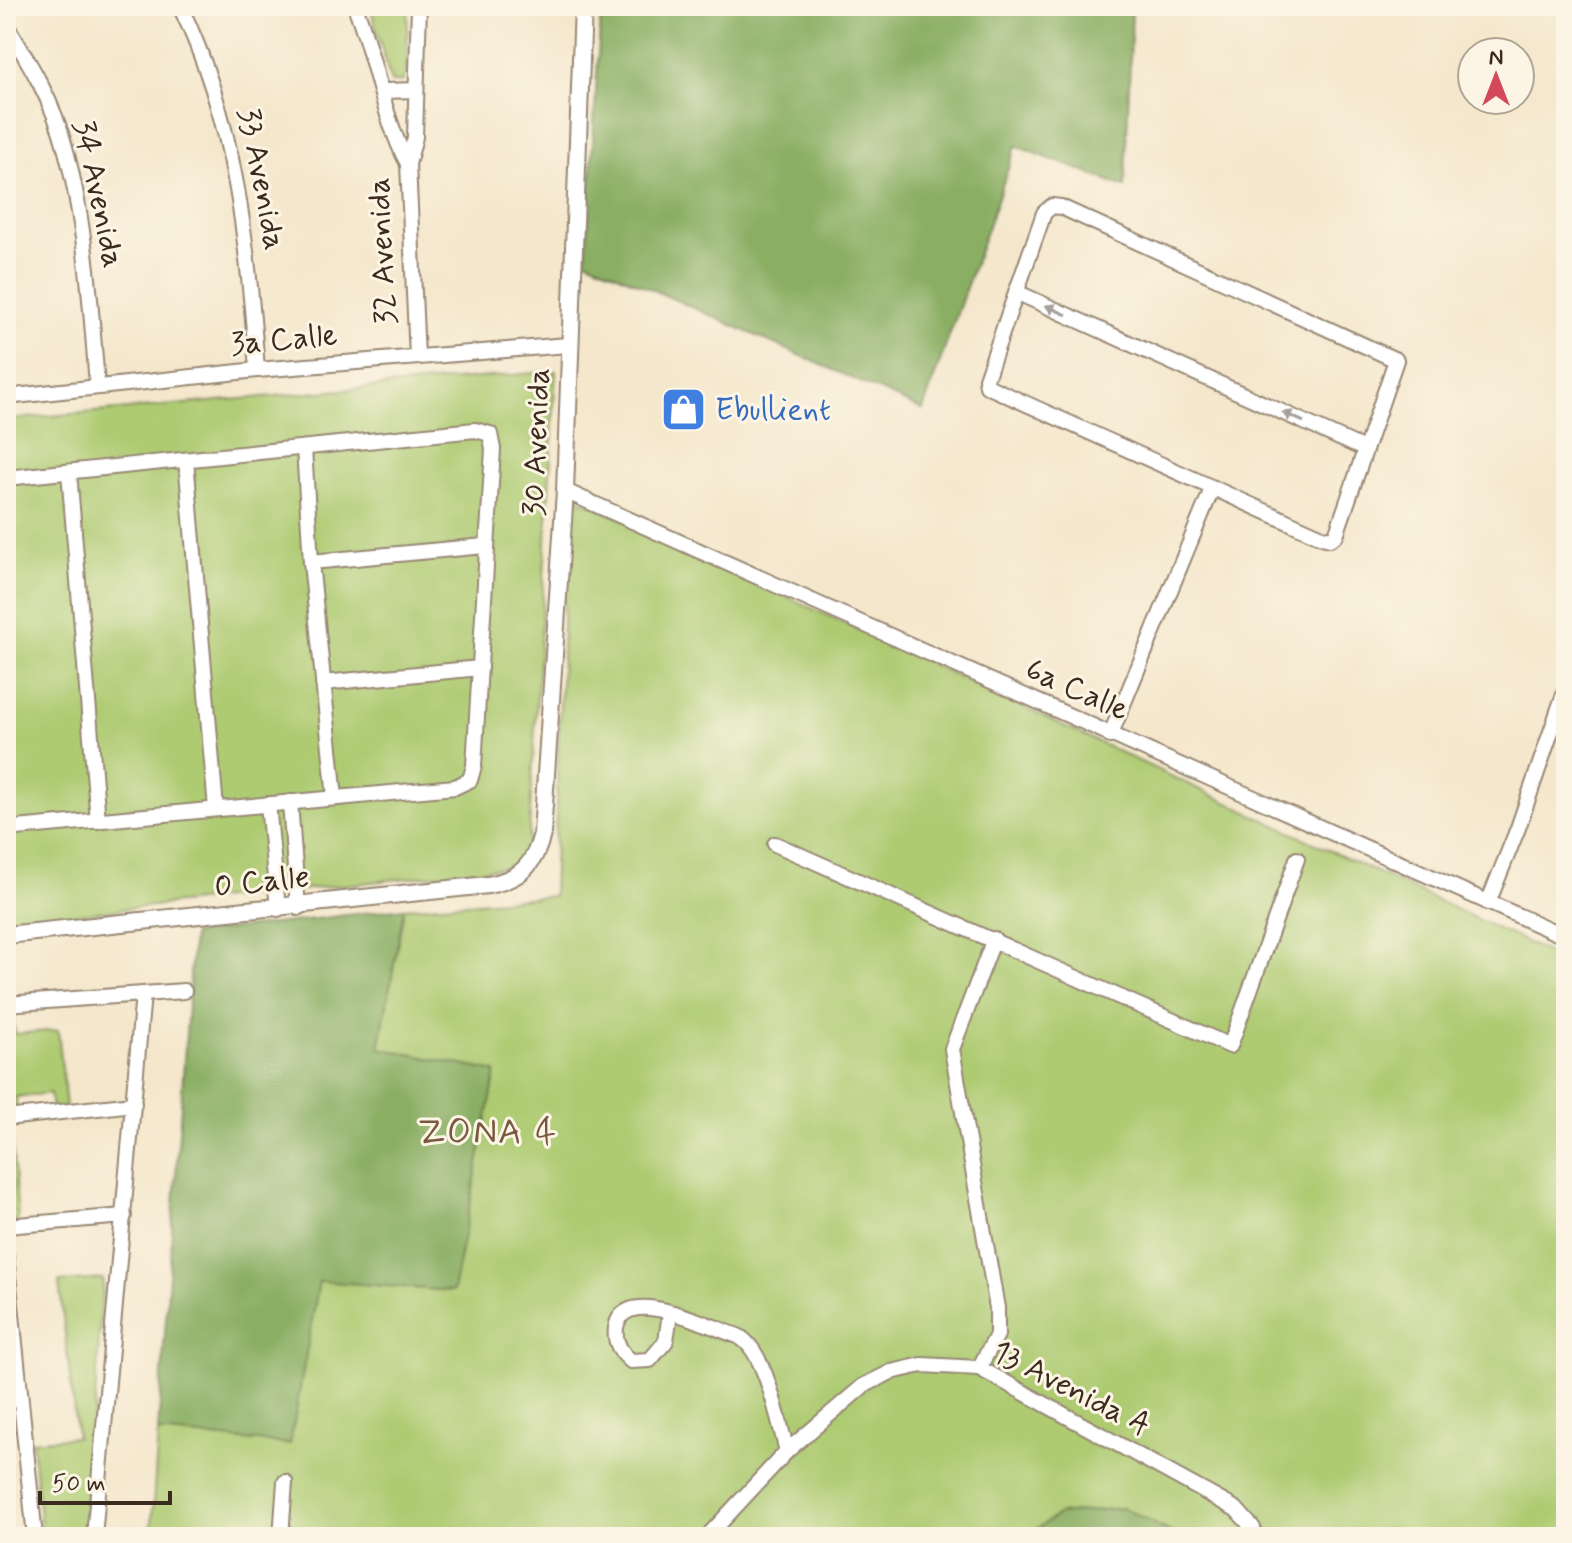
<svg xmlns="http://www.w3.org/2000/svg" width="1572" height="1543" font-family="Mynerve,sans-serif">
<rect width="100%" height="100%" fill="#fcf5e5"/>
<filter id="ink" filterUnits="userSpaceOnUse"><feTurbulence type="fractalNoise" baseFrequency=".0125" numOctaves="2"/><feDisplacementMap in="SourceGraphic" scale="16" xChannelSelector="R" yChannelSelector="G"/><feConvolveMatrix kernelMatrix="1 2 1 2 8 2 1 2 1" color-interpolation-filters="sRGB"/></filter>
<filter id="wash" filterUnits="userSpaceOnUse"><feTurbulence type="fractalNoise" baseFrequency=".006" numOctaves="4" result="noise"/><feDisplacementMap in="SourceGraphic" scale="32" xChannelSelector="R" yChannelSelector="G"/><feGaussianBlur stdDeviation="1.8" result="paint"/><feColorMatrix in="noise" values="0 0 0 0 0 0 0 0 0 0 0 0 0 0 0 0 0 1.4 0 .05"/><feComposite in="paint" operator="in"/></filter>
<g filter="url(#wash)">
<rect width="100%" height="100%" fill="#f4e7cc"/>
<g fill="#aecb72" stroke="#747a48" stroke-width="2">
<path d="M 370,6 L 408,6 L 407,72 L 402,82 L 391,82 Z"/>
<path d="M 556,371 L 527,865 L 6,922 L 6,420 Z"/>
<path d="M 568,494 L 1566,961 L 1566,1537 L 1180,1537 L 1122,1508 L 1059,1514 L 1025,1537 L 151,1537 L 158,1432 L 290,1444 L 319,1280 L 452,1291 L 496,1072 L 379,1048 L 404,908 L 553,896 Z"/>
<path d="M 13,1019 L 15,1034 L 58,1030 L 66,1107 L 52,1109 L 50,1093 L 16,1097 L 17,1113 L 9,1113 L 6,1020 Z"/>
<path d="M 6,1128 L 11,1128 L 18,1220 L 8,1222 Z"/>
<path d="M 103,1279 L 86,1537 L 42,1537 L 32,1441 L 77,1437 L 59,1282 Z"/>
</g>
<g fill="#8aaf64" stroke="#626c41" stroke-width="2">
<path d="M 601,6 L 1120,6 L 1132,11 L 1125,187 L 1016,146 L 923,410 L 586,260 Z"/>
<path d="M 404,908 L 379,1048 L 496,1072 L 453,1291 L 319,1281 L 290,1444 L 158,1432 L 193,934 Z"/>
<path d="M 1123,1508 L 1180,1537 L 1025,1537 L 1059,1514 Z"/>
</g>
</g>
<g filter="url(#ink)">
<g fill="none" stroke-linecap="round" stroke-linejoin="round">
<defs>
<g id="minor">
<path d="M 180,6 C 236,122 248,244 257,370"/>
<path d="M 355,6 C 375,57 383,118 408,164 L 417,357"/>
<path d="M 6,25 C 30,63 54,104 65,147 C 86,225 91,307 97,386"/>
<path d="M 384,91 L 416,90"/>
<path d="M 408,164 L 415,137 L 419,6"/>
<path d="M 1052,206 L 1061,207 L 1396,360 L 1336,535 L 1330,539 L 1322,537 L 987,386 L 986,379 L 1044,213 Z"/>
<path d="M 1016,292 L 1364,449"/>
<path d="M 6,397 L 257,370 L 568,345"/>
<path d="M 304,448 L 311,562 L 335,798"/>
<path d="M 186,460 L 216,809"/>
<path d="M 69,472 L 98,821"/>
<path d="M 6,478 L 475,430 L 490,434 L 493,449 L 474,766 L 470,780 L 455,787 L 6,829"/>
<path d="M 565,491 L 1566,937"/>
<path d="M 311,562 L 485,546"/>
<path d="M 323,683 L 480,668"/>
<path d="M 1110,736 L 1212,489"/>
<path d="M 290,802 L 298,908"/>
<path d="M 268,804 L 278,909"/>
<path d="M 775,844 L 1230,1046 L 1297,859"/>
<path d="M 1488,903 L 1518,828 L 1566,688"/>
<path d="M 6,1004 L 184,991"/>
<path d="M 6,1118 L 134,1104"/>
<path d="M 6,1226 L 124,1216"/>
<path d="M 6,1256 L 35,1537"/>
<path d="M 670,1313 L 666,1341 L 650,1360 L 631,1361 C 621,1353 614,1342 616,1328 C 623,1282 712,1328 738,1336 C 766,1350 778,1421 787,1451"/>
<path d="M 979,1368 L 997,1335 L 997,1308 L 952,1049 L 994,939"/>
<path d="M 94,1537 L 143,994"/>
<path d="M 281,1537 L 285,1482"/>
<path d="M 707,1537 L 787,1451 L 863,1386 L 891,1372 L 922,1365 L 979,1368 L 1236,1509 L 1253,1528 L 1255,1537"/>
</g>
<path id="tertiary" d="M 6,935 L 488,885 C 520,879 534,866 542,834 L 565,491 L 583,6"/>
</defs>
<use href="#minor" stroke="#988875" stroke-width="18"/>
<use href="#tertiary" stroke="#988875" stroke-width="20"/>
<use href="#minor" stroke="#fff" stroke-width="14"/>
<use href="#tertiary" stroke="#fff" stroke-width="16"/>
</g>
<defs><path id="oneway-solid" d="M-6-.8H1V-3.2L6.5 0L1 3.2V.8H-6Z" transform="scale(2)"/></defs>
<g fill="#a79f9a">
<use href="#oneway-solid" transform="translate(1056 310) rotate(-156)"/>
<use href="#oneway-solid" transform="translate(1293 417) rotate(-156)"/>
</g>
</g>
<defs>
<symbol id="shop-square" viewBox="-11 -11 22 22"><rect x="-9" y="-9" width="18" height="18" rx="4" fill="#3f7fe0" stroke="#fcf5e5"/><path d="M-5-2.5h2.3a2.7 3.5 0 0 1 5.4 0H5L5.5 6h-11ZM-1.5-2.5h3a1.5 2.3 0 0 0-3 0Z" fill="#fff"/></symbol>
</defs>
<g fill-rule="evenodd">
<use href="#shop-square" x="658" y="384" width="51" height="51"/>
</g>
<g text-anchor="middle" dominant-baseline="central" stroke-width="6" stroke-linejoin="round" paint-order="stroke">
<g font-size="32" fill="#3b2a1e" stroke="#fcf5e5">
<text transform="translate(261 179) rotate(79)">33 Avenida</text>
<text transform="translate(98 194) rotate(78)">34 Avenida</text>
<text transform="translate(383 251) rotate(-93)">32 Avenida</text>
<text transform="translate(284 340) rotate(-5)">3a Calle</text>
<text transform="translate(537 442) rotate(-88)">30 Avenida</text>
<text transform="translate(1077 690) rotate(24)">6a Calle</text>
<text transform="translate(262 882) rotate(-6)">0 Calle</text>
<text transform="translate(1071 1389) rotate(27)">13 Avenida A</text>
</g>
<g font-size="32" fill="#366cbe" stroke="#fcf5e5" text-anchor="start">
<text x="715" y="410">Ebullient</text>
</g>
<g font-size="36" letter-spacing="2" fill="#785840" stroke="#fcf5e5">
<text x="488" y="1133">ZONA 4</text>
</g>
</g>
<rect width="1572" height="1543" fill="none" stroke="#fcf5e5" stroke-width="32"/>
<g transform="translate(1496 76)"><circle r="38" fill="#fcf5e5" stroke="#afa495" stroke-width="2"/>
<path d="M0-6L14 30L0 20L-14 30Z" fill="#d1495b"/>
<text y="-12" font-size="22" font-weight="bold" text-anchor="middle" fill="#3b2a1e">N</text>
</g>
<path d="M40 1491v12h130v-12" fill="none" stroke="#3b2a1e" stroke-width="4"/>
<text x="52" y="1491" font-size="24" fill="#3b2a1e" stroke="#fcf5e5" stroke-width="6" paint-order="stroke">50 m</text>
</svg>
